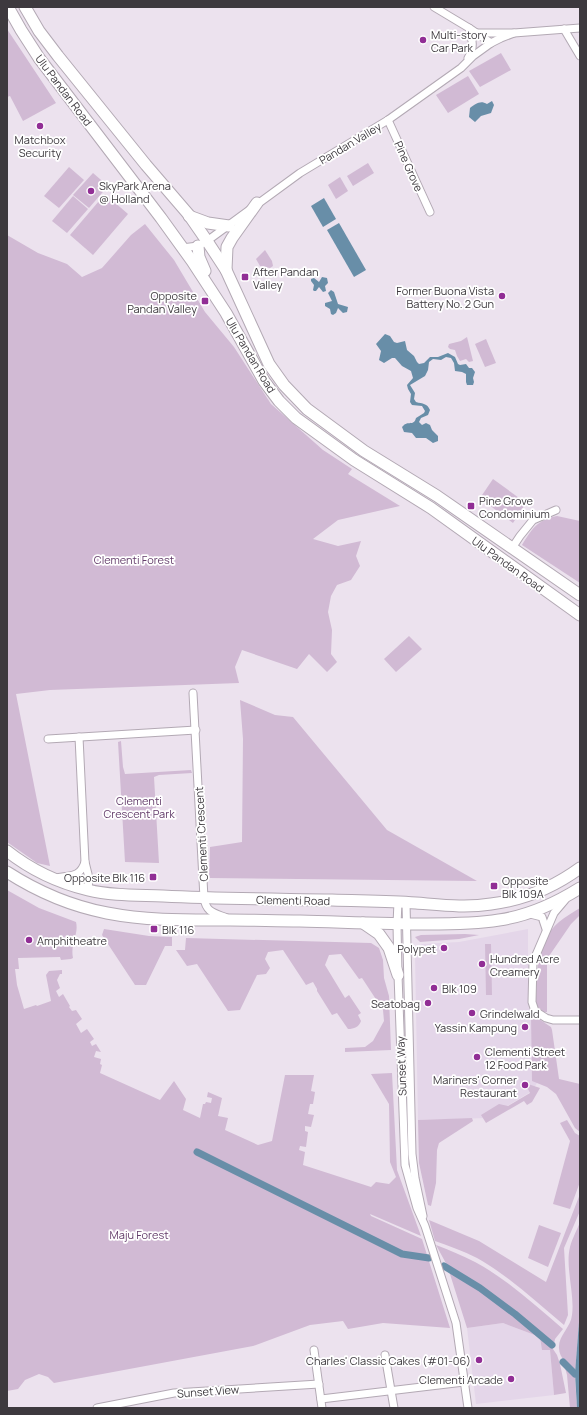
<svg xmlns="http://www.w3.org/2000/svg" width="587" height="1415" font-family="Manrope,sans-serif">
<rect width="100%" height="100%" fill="#ece2ee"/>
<g fill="#e4d6e9">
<path d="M 528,929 L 528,1003 L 529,1009 L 532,1014 L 545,1022 L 542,1075 L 532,1091 L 487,1118 L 418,1120 L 415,954 L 416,948 L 422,944 L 459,942 Z"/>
<path d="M 503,1323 L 540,1337 L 550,1349 L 554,1395 L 476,1404 L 467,1328 Z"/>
</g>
<g fill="#d1bad4">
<path d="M 7,29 L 56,103 L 23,121 L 10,96 L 7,97 Z"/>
<path d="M 501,53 L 511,70 L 480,87 L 469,71 Z"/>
<path d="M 468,76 L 479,94 L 448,113 L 436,95 Z"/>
<path d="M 368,163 L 374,173 L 353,186 L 347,176 Z"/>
<path d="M 69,167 L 84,180 L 59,208 L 44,196 Z"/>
<path d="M 93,173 L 108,186 L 89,208 L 73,195 Z"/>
<path d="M 340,177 L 348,191 L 336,199 L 328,185 Z"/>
<path d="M 105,194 L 128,214 L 93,255 L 70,235 Z"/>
<path d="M 73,196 L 88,209 L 67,233 L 52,221 Z"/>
<path d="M 145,224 L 174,260 L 205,312 L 234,347 L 271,404 L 323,450 L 352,469 L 348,474 L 400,506 L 338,520 L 313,539 L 338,546 L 361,541 L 356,556 L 360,566 L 351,580 L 337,585 L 331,596 L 328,612 L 332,630 L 331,654 L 337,662 L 327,672 L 309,654 L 297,669 L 242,650 L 235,667 L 239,683 L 50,690 L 16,694 L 50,866 L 37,863 L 7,842 L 7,235 L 38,253 L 67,264 L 82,277 L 102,268 L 131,235 Z"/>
<path d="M 265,250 L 272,261 L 273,266 L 270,268 L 260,266 L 256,259 Z"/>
<path d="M 467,337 L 473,361 L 469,362 L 466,359 L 460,361 L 457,356 L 455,350 L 450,349 L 448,347 L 449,344 L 461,341 Z"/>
<path d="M 486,339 L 496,363 L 485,367 L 475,344 Z"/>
<path d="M 493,479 L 526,503 L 513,523 L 480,498 Z"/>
<path d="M 557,516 L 580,521 L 580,583 L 522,545 C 532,529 537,520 557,516 Z"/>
<path d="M 409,636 L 422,649 L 396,672 L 384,659 Z"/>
<path d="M 240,700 L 275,715 L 293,717 L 387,830 L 477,881 L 209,878 L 210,847 L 242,842 L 243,739 Z"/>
<path d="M 121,741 L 123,767 L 125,774 L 191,770 L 192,773 L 159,775 L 154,777 L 159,863 L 125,862 L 118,742 Z"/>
<path d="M 7,890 L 39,908 L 76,922 C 79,934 70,944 73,958 L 71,959 L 61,960 L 60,957 L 18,958 L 19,969 L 15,969 L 17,985 L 24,1009 L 36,1005 L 37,1006 L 51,1001 L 46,975 L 49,971 L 62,970 L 62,974 L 60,974 L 57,980 L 60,988 L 56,991 L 59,997 L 63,994 L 70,1006 L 69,1007 L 72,1011 L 76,1010 L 82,1019 L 76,1024 L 81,1033 L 87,1029 L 94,1039 L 90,1042 L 92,1046 L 96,1044 L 101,1052 L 96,1051 L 94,1057 L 101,1059 L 100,1064 L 102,1065 L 100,1073 L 160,1100 L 174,1081 L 186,1099 L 183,1110 L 200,1118 L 203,1104 L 205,1104 L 206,1102 L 211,1103 L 212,1098 L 207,1097 L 208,1092 L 222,1098 L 218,1116 L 228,1118 L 225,1130 L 258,1145 L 272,1141 L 285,1075 L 314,1075 L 311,1091 L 315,1092 L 313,1104 L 310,1104 L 308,1114 L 314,1115 L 311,1127 L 305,1126 L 305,1131 L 308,1132 L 306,1147 L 300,1146 L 299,1150 L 305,1152 L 303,1165 L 371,1187 L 376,1182 L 389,1184 L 396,1177 L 390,1162 L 389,1104 L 371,1074 L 392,1073 L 397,1170 L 421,1236 L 370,1214 L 371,1216 L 422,1239 L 450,1328 L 383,1323 L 348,1329 L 343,1321 L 310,1325 L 253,1346 L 54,1383 L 48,1377 L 39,1374 L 25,1380 L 18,1389 L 7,1391 Z"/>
<path d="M 580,908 L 580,915 L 571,924 L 547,959 L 547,1012 L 543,1012 L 537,1006 L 536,1001 C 537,974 536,941 559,922 C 565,917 573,912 580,908 Z"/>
<path d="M 104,929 L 149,936 L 172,937 L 172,946 L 165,946 L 146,985 L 135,985 L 102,935 Z"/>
<path d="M 465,934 L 479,935 L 459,939 L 420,942 L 415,937 L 421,935 Z"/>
<path d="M 186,938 L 371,943 L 379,948 L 383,960 L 384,978 L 389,996 L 391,1050 L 345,1052 L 345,1048 L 365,1047 L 373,1041 L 384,1021 L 383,1010 L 362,978 L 359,979 L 341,954 L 329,955 L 325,965 L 345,998 L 349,995 L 361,1013 L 358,1015 L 361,1021 C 359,1027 354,1029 348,1029 L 337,1013 L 332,1015 L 317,991 L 317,989 L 313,982 L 306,985 L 283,950 L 268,952 L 265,959 L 270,968 L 266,974 L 257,975 L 240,1010 L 228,1011 L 197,964 L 187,966 L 176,950 L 185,950 Z"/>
<path d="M 485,944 L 491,944 L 492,995 L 486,995 Z"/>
<path d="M 531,1014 L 551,1027 L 552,1030 L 559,1079 L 580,1084 L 580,1132 L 575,1128 L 556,1094 L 547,1087 L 532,1081 Z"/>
<path d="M 528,1084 L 540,1088 L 532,1102 L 527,1105 L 524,1101 L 486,1123 L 481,1115 L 499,1104 L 508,1106 L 530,1093 L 528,1089 Z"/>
<path d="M 472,1118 L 473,1121 L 439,1143 L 437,1150 L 436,1183 L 431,1206 L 428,1205 L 419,1163 L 418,1120 Z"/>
<path d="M 567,1120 L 575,1133 L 580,1136 L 580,1182 L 570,1209 L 553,1204 L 570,1141 L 560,1123 Z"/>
<path d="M 580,1194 L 580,1211 L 564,1248 L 568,1315 L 564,1325 C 536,1302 509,1276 477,1258 C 463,1251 449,1246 435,1241 L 429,1220 L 479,1241 L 546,1282 Z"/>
<path d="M 580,1222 L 580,1309 L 575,1373 C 569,1366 559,1358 559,1348 C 558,1336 571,1327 572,1315 C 575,1295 565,1267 570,1247 C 572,1239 577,1230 580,1222 Z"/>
<path d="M 539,1225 L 561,1233 L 548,1267 L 528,1258 Z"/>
<path d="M 436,1245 C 450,1250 463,1256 475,1262 C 507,1279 536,1306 563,1329 L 555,1339 L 554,1344 L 516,1312 L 481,1286 L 448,1267 Z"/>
<path d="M 449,1271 L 480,1289 L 514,1314 L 551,1346 L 557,1355 L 560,1364 L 566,1393 L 554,1395 L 550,1350 L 542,1350 L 540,1337 L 503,1323 L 467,1328 Z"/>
<path d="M 564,1364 L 575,1376 L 577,1408 L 570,1408 L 567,1375 Z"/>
</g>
<g fill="#688ea8">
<path d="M 492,101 L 494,105 L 491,113 L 481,116 L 475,122 L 469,117 L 470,108 C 476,104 480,100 487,104 Z"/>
<path d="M 324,198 L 336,219 L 323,227 L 311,206 Z"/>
<path d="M 339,223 L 366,270 L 354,277 L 327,230 Z"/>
<path d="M 322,277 L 327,278 L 328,283 L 325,286 L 326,291 L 323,292 L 319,287 L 316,291 L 314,291 L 313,290 L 314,285 L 311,281 L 311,279 L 314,278 L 319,282 Z"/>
<path d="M 331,290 L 334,292 L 338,304 L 348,307 L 347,312 L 343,313 L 338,308 L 336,313 L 333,315 L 331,314 L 330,309 L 325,306 L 325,303 L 332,301 L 328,293 Z"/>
<path d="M 385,334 L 390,336 L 394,342 L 397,343 L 405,341 L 407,350 L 414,356 L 417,362 L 419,364 L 424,363 L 430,357 L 438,357 L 448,353 L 455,357 L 458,364 L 460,365 L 466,364 L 469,368 L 472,368 L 475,372 L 473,378 L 474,382 L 473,385 L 467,385 L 466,382 L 466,374 L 462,372 L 455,371 L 454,363 L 451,358 L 446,357 L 441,360 L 433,359 L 429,362 L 428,370 L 425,376 L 410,385 L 415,393 L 414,399 L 416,402 C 423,404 427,403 430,410 L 428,415 L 421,418 L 419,422 L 422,425 L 426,423 L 430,425 L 432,430 L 438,436 L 438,441 L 433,443 L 426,438 L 416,438 L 412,433 L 404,432 L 402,427 L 404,425 C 409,421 414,426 416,418 L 424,413 L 425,411 L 422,406 L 412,405 L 410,402 L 411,394 L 408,389 L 407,385 L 413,378 L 411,371 L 402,366 L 395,358 L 392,358 L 384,363 L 379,360 L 381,351 L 376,344 Z"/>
<path d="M 580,1309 L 580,1408 L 577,1408 L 575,1373 Z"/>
</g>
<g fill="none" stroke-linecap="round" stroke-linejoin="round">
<g stroke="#688ea8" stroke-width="7">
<path d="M 197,1152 L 402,1254 L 429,1258"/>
<path d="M 444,1266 L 480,1288 L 515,1314 L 552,1345"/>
<path d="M 563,1362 L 575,1374"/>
</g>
<defs>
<g id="street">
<path d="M 434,7 L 469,28 L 491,43"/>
<path d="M 564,29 L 580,56"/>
<path d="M 476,33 L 514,33 L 580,28"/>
<path d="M 468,58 C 475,48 472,39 469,28"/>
<path d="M 388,120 L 430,212"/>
<path d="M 182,248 L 198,246 L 207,241 L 300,173 L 388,120 L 461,68 L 473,56 L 491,43 L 501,38 L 514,33"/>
<path d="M 512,548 L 520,536 L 533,520 L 556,510"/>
<path d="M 193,693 L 204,898 C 206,913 215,913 227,918"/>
<path d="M 79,737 L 85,862 L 89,878 L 88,890"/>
<path d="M 48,739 L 196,730"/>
<path d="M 55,878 C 70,875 80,878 85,862"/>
<path d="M 565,900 L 554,913 L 533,962 L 532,1002 L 535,1011 L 546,1018 L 553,1020 L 580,1020"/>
<path d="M 398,902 L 397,924 L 398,975 L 405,1165 L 417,1208 L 425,1226 L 456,1323 L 468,1408"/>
<path d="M 406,903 L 412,1154 L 415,1178 L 423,1216"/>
<path d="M 530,914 L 542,917 L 546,929"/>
<path d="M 314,1350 L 322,1408"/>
<path d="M 385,1355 L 394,1408"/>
<path d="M 321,1399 L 464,1382"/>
<path d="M 97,1408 L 174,1393 L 319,1384"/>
</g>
<g id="primary">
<path d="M 8,7 L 21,30 L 39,58 L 161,218 L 192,261 L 226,313 L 264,381 L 279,401 L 296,418 L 354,460 L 431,508 L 580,615"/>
<path d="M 25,7 L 39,31 L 58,56 L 146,165 L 189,215 L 207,241 L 226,270 L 269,364 L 284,385 L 307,409 L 364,451 L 437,496 L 580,595"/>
<path d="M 189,216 L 208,223 L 229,226"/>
<path d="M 198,246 L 199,257 L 205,271"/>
<path d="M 226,270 L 227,247 L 232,238 L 257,203"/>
<path d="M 7,851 C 31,870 59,883 88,890 C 112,896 138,895 163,896 C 219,899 275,899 332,900 C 360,901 388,901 416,903 C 442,905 466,908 491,904 C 523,900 554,887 580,868"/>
<path d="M 7,872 C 38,892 71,906 107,913 C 148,921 189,920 230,920 C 254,920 277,921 300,921 C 342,922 384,924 427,924 C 451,924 475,924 499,920 C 527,916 556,903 580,888"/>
<path d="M 363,923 L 379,934 L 389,948 L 398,975"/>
</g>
</defs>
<use href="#street" stroke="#b3a9b4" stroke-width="9"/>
<use href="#primary" stroke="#b3a9b4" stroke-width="13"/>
<use href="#street" stroke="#fff" stroke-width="7"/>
<use href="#primary" stroke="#fff" stroke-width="11"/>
</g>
<g fill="#912e95" stroke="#fff" stroke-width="1.5">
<circle cx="423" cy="40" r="4"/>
<circle cx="40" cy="126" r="4"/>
<circle cx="91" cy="191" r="4"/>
<rect x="241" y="273" width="8" height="8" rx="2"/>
<circle cx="502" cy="296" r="4"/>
<rect x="201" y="297" width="8" height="8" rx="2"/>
<rect x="467" y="502" width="8" height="8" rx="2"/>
<rect x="149" y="873" width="8" height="8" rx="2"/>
<rect x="490" y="882" width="8" height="8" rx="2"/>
<rect x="150" y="925" width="8" height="8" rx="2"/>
<circle cx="29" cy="940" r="4"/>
<circle cx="444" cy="948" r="4"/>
<circle cx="482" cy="964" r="4"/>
<circle cx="434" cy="988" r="4"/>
<circle cx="428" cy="1003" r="4"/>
<circle cx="472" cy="1013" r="4"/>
<circle cx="525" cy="1027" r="4"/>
<circle cx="477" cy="1057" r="4"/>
<circle cx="525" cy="1085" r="4"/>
<circle cx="479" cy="1360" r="4"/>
<circle cx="511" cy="1379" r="4"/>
</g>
<g text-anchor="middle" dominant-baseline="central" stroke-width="3.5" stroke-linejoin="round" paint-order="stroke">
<g font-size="11" fill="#3d393e" stroke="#fff" text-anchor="start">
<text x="431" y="34">Multi-story<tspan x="431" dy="13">Car Park</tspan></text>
<text x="40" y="139" text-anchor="middle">Matchbox<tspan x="40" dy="13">Security</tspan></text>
<text x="99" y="185">SkyPark Arena<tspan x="99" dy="13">@ Holland</tspan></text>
<text x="253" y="271">After Pandan<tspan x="253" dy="13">Valley</tspan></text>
<text x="494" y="290" text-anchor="end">Former Buona Vista<tspan x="494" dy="13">Battery No. 2 Gun</tspan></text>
<text x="197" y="295" text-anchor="end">Opposite<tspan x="197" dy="13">Pandan Valley</tspan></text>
<text x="479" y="500">Pine Grove<tspan x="479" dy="13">Condominium</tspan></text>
<text x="145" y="877" text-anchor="end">Opposite Blk 116</text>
<text x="502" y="880">Opposite<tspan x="502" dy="13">Blk 109A</tspan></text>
<text x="162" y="929">Blk 116</text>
<text x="37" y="940">Amphitheatre</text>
<text x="436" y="948" text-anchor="end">Polypet</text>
<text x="490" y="958">Hundred Acre<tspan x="490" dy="13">Creamery</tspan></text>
<text x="442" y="988">Blk 109</text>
<text x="420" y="1003" text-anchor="end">Seatobag</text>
<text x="480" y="1013">Grindelwald</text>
<text x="517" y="1027" text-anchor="end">Yassin Kampung</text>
<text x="485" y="1051">Clementi Street<tspan x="485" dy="13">12 Food Park</tspan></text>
<text x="517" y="1079" text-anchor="end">Mariners' Corner<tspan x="517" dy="13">Restaurant</tspan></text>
<text x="471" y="1360" text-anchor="end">Charles' Classic Cakes (#01-06)</text>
<text x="503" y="1379" text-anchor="end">Clementi Arcade</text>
</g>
<g font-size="11" fill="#3d393e" stroke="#fff">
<text transform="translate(64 90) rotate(53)">Ulu Pandan Road</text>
<text transform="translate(350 143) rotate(-31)">Pandan Valley</text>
<text transform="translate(409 166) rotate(66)">Pine Grove</text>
<text transform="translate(251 355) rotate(59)">Ulu Pandan Road</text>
<text transform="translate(508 564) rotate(36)">Ulu Pandan Road</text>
<text transform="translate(201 834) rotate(-93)">Clementi Crescent</text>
<text transform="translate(293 900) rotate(1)">Clementi Road</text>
<text transform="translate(401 1066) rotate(-92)">Sunset Way</text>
<text transform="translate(208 1391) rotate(-4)">Sunset View</text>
</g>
<g font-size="11" fill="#633c6a" stroke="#fff">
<text x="134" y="559">Clementi Forest</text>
<text x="139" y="800">Clementi<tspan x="139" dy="13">Crescent Park</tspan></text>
<text x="139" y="1234">Maju Forest</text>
</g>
</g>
<rect width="587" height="1415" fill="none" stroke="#3d393e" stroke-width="16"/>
</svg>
